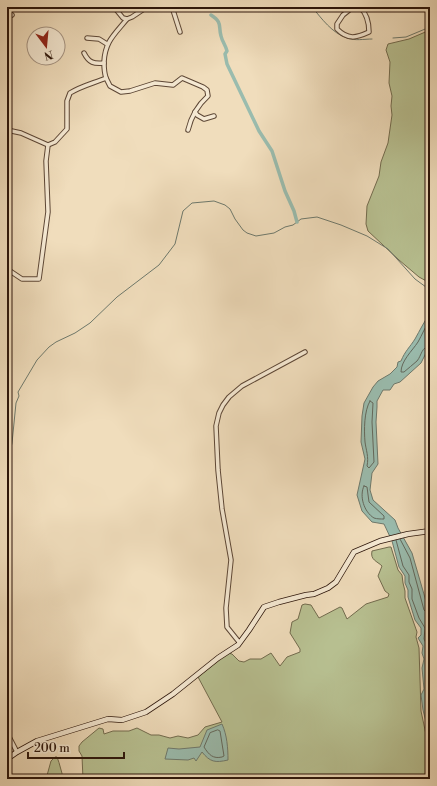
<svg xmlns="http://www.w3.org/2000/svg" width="437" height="786" font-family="'Libre Bodoni',serif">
<rect width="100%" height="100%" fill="#f0ddbc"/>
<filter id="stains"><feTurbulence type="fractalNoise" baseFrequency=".005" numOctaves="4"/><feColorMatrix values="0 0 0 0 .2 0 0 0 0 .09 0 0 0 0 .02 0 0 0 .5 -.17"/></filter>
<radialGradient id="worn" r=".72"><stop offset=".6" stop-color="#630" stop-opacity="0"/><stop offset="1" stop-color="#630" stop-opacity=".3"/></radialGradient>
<g fill="#b8c192" stroke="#726b4e">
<path d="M 430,30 L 430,283 L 419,277 L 399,260 L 368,231 L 366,224 L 367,206 L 379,176 L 381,162 L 388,143 L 392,115 L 391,106 L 392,96 L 389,83 L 390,62 L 386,50 L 388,44 L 409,39 Z"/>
<path d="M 389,547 L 391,547 L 398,570 L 402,575 L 403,583 L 405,591 L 405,598 L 417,632 L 416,637 L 419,648 L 421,711 L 428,744 L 427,758 L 430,779 L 83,779 L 82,756 L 79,751 L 79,746 L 82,742 L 99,728 L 103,729 L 104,734 L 113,731 L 129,731 L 137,728 L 151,735 L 159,735 L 170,738 L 178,736 L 188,738 L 198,735 L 205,727 L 222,722 L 198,677 L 228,653 L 232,654 L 239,661 L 244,662 L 250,659 L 261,659 L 271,653 L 280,666 L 287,657 L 300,652 L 300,649 L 290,633 L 292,622 L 298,619 L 302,605 L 305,604 L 311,605 L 319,618 L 340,607 L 342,608 L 347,619 L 366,604 L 388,597 L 389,594 L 385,591 L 378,576 L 382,566 C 377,561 370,560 372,551 Z"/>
<path d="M 55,757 L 57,757 C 60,764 61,772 64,779 L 46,779 L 51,761 Z"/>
</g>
<g fill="#9abcae" stroke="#6e796c">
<path d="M 430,313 L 430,349 L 426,353 L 421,363 L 400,382 L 394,384 L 390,390 L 383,390 L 377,401 L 377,407 L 376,422 L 378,464 L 372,473 L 370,490 L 373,500 L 395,520 L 398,528 L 412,553 L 430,615 L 430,738 L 423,710 L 421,695 L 424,689 L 422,668 L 424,659 L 422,653 L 423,646 L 418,638 L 421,635 L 421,628 L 415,620 L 408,597 L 408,590 L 405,583 L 405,576 L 399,567 L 392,541 L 384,524 L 372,522 L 362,511 L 357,495 L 365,459 L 361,442 L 362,416 L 364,403 L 373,387 L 378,381 L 390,374 L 397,367 L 398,362 L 401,361 C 405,351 410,347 415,339 C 420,330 424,322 430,313 Z"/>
<path d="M 222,724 C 227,735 228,748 228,760 C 215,763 210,762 202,752 L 196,761 L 194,758 L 188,760 L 165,759 L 168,748 L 179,749 L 200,747 L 207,730 Z"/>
</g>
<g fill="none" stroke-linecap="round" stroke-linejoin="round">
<g stroke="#63685c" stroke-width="1">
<path d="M 430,320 C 425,327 422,335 418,342 C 412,351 401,361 401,372 L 404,372 C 408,368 413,365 417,361 C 422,355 421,347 430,346"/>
<path d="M 370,401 L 373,403 L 372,422 L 374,462 L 369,468 L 367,466 C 369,457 366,450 365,442 C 364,430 364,411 370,401 Z"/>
<path d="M 364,486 L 367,487 L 369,502 L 384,516 L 384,519 C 381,519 377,519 374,518 C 364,512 359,496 364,486 Z"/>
<path d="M 400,539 L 410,558 L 424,610 L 426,612 L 430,613"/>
<path d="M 396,540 L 403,566 L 409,575 L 409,582 L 412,589 L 412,599 L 419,618 L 425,628 L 424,639 L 427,645 L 426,653 L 428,658 L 426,668 L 428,689 L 426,696 L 427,710 L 430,722"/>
<path d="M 218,730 L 220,731 L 224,756 L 222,757 C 213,759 209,755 204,747 L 210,733 Z"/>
</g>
<g stroke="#6e796c" stroke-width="1">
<path d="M 312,7 C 322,19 332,33 347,38 C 355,41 364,39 372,39"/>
<path d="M 393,38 L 406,37 L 430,27"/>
<path d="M 7,454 L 11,448 L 12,443 L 16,403 L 19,396 L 18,392 L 37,360 L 49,347 L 56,342 L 75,333 L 90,323 L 117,297 L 159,265 L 175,244 L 183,211 L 192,203 L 214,201 L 225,205 L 230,209 L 235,219 L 243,230 L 247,233 L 256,236 L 274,233 L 285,227 L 293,225 L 301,219 L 317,217 L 341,225 L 367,236 L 388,249 L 415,279 L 430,290"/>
</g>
<path stroke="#9abcae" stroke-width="3.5" d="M 211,15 C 223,23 218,25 221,36 C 222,41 226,46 227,51 L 225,54 L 227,64 L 259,131 L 272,151 L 285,191 L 294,211 L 297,222"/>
<defs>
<g id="street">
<path d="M 114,7 L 123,18 L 127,19 L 132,17 L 147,7"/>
<path d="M 172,7 L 180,32"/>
<path d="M 353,7 L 343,15 L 337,24 L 337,29 C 348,40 356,38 369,32 C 369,23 366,13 360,7"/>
<path d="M 7,10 L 12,15"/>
<path d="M 87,38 L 99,39 L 107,44"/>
<path d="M 84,53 C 89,63 94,64 104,63"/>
<path d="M 106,78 L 110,86 L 121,92 L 130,91 L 155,83 L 173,85 L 182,78 L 203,87 L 207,90 L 208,96 C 198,105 191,117 188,130"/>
<path d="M 195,112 L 197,115 L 204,119 L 214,116"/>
<path d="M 7,130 L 21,133 L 48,145 L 55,142 L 67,129 L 67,101 L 70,93 C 81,86 94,83 106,78 C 104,72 104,68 104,62 C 105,41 115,34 127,19"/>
<path d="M 7,269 L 22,279 L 39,279 L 48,212 L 46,161 L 48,145"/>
<path d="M 239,642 L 227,627 L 226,608 L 231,560 L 222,509 L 218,470 L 216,426 L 219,413 L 223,405 L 229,397 L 242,386 L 305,352"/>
<path d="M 7,733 L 17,752"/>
</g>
<path id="secondary" d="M 7,759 L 17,752 L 37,741 L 108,719 L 122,720 L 146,712 L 173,694 L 218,658 L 238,645 L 249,630 L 264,607 L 279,602 L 306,595 L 314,594 L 328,588 L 336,582 L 354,552 L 380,541 L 408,534 L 430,531"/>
</defs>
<use href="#street" stroke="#5d4736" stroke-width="5.5"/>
<use href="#secondary" stroke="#2c150a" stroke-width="6"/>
<use href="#street" stroke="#f5e9d3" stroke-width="3.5"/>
<use href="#secondary" stroke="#f5e9d3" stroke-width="4.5"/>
</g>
<rect width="437" height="786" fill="none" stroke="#f0ddbc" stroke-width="24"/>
<rect x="8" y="8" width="421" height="770" fill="none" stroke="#2c150a" stroke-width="2"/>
<rect x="12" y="12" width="413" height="762" fill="none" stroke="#2c150a"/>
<g transform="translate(46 46) rotate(164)"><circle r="19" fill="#f5e9d3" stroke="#a59483"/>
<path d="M0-3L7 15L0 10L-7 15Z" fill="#8f2418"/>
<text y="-6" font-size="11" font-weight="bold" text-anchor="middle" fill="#2c150a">N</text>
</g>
<path d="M28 752v6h96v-6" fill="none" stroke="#2c150a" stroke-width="2"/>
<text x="34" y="752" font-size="12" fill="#2c150a" stroke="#f5e9d3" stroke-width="3" paint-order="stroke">200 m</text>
<rect width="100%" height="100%" filter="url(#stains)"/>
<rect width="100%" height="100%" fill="url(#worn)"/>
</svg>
